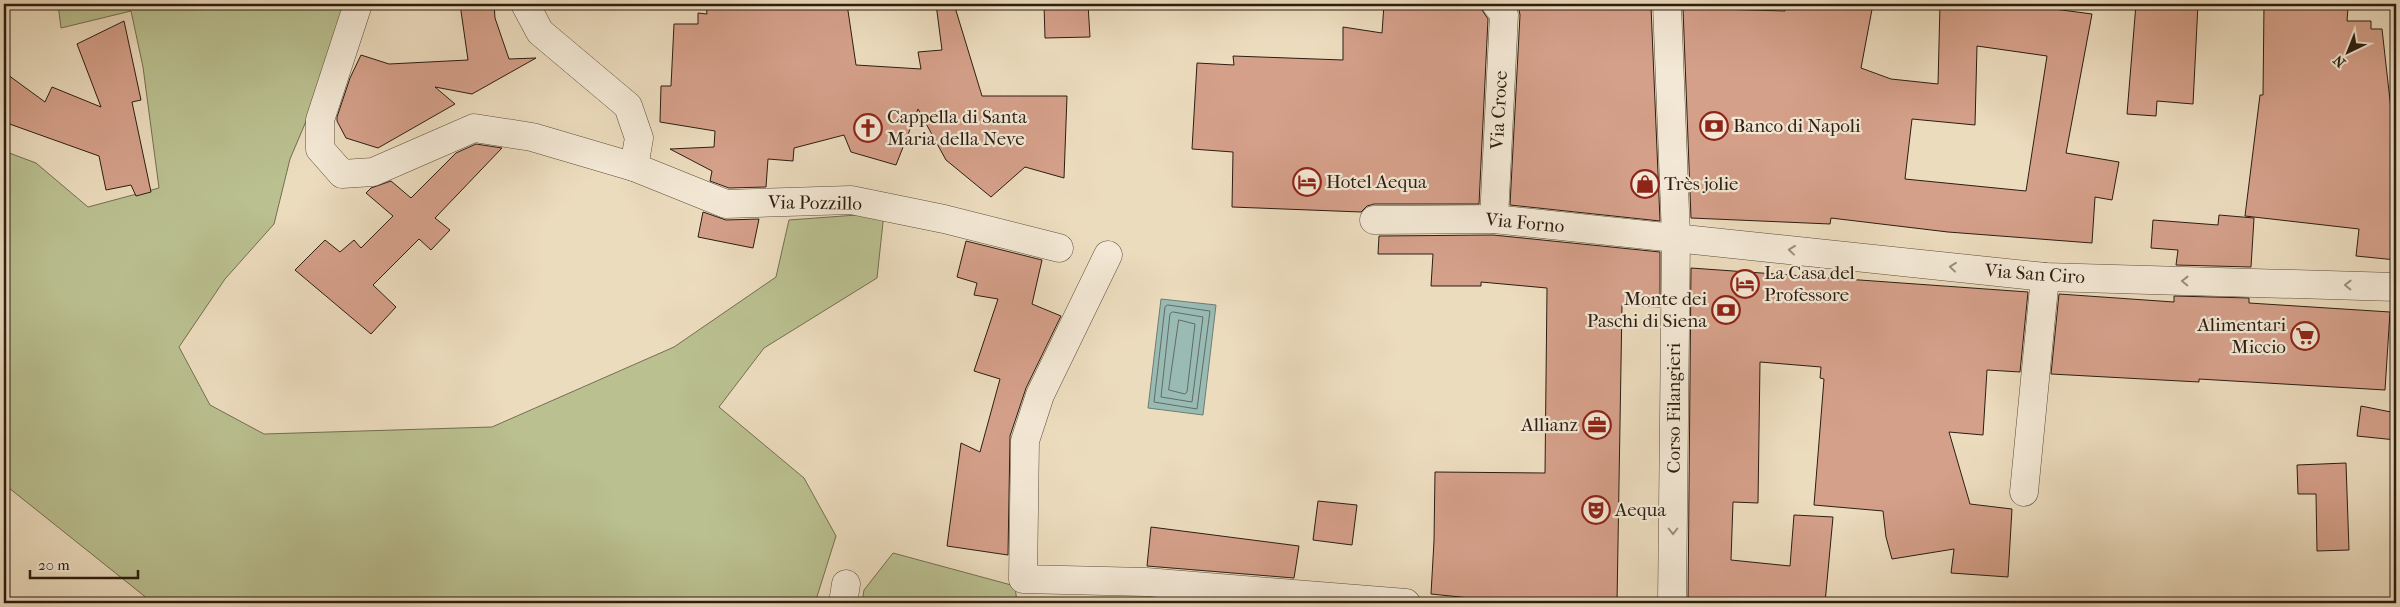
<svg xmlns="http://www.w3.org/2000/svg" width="2400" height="607" font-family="'IM FELL French Canon',serif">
<rect width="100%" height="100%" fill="#ecdcbe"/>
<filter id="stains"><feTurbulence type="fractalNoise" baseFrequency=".004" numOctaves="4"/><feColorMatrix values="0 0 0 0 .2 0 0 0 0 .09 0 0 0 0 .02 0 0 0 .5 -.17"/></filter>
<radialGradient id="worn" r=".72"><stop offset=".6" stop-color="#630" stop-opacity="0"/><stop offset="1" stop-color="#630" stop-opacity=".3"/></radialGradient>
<g fill="#bac090" stroke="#736e50">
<path d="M 58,4 L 344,4 L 338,46 L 290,159 L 274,224 L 225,279 L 179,347 L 210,405 L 264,434 L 492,427 L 674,347 L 776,277 L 789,220 L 884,213 L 877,278 L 764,348 L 719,407 L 804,478 L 836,536 L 815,603 L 153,603 L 4,484 L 4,151 L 36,163 L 88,207 L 159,188 L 143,67 L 131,11 L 61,28 Z"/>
<path d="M 893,553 L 1015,586 L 1017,603 L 862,603 L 864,590 Z"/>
</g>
<path fill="#99bbb4" stroke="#6d7c73" d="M 1161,299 L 1216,305 L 1203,415 L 1148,408 Z"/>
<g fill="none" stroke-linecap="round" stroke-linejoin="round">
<g stroke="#626c62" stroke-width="1">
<path d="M 1168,305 L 1210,311 L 1197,409 L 1154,402 L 1165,307 Z"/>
<path d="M 1173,312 L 1203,317 L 1192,402 L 1161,397 L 1170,314 Z"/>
<path d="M 1179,320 L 1195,324 L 1187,392 L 1185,394 L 1169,390 Z"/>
</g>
</g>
<g fill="#d5a08a" stroke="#2c1d11" fill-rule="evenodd">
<path d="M 460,4 L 494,4 L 495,18 L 509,59 L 536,58 L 472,94 L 435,87 L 455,104 L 378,148 L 346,138 L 337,121 L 337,117 L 350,78 L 361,55 L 389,64 L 468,60 Z"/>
<path d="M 706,4 L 847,4 L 856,65 L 921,69 L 918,52 L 942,50 L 936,4 L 954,4 L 982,96 L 1067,96 L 1064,178 L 1025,167 L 991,197 L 946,160 L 918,109 L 896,165 L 851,152 L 844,135 L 794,148 L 793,161 L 768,159 L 766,187 L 729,188 L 710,181 L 712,171 L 670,149 L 714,147 L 715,131 L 660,122 L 661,86 L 671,86 L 674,24 L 698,24 L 698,13 L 707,14 Z"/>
<path d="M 1044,4 L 1088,4 L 1090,37 L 1045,38 Z"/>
<path d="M 1384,4 L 1478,4 L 1488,19 L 1479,204 L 1374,204 L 1367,206 L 1361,212 L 1232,207 L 1233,152 L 1192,149 L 1197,63 L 1234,65 L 1233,56 L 1343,60 L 1343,27 L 1382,33 Z"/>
<path d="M 1518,4 L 1651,7 L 1660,221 L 1510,205 L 1520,15 Z"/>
<path d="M 1785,4 L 1873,4 L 1861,68 L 1891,79 L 1938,84 L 1940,4 L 2016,4 L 2092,14 L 2066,153 L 2119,162 L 2112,200 L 2095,197 L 2092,243 L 1948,232 L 1831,218 L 1830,224 L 1691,218 L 1683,8 L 1785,11 ZM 1977,46 L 2047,56 L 2026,191 L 1905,179 L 1912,119 L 1975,125 Z"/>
<path d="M 2136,4 L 2198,4 L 2193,104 L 2157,101 L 2156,116 L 2127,114 Z"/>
<path d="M 2264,4 L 2335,4 L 2335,9 L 2348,8 L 2347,21 L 2371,21 L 2371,29 L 2382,29 L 2394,136 L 2396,136 L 2396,260 L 2356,256 L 2359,229 L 2245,216 L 2260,95 L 2263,95 Z"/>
<path d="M 124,21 L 141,100 L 132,102 L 151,192 L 136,196 L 131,185 L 106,190 L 99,156 L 4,122 L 4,72 L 45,102 L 52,87 L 101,107 L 77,44 Z"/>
<path d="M 476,144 L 502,148 L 435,218 L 450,230 L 431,250 L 419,239 L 373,285 L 396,307 L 371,334 L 295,270 L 325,240 L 340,252 L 354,240 L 361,248 L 393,216 L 366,193 L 371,188 L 391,181 L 411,198 L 456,153 Z"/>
<path d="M 703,212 L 726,220 L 759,219 L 753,248 L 698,237 Z"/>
<path d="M 2219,215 L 2254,218 L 2251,267 L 2176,265 L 2178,250 L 2151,248 L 2153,220 L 2218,225 Z"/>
<path d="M 1493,235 L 1660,252 L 1660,307 L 1622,305 L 1617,603 L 1519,603 L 1431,594 L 1434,541 L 1435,472 L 1545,473 L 1547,288 L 1481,282 L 1481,286 L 1431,286 L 1433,254 L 1378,254 L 1379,236 Z"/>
<path d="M 966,241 L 1042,260 L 1032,304 L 1061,316 L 1026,388 L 1010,436 L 1008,555 L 947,546 L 961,443 L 980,452 L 1000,379 L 974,371 L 998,299 L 974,295 L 977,283 L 957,277 Z"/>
<path d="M 1691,268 L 2028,292 L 2020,372 L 1987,370 L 1983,435 L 1949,432 L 1970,504 L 2012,509 L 2008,577 L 1951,573 L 1954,549 L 1892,559 L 1886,537 L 1883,511 L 1814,505 L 1824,379 L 1820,378 L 1821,367 L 1760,362 L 1758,503 L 1733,502 L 1731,560 L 1790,566 L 1794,515 L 1833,517 L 1825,603 L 1688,603 Z"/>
<path d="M 2059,294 L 2174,302 L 2174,296 L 2249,298 L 2249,303 L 2390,312 L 2385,390 L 2199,379 L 2199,382 L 2051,374 Z"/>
<path d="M 2361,406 L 2396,413 L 2396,440 L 2357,436 Z"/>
<path d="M 2346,463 L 2349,550 L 2317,551 L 2316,494 L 2298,494 L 2297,465 Z"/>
<path d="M 1318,501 L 1357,505 L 1352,545 L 1313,540 Z"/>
<path d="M 1151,527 L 1299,546 L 1294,578 L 1147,566 Z"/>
<path d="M 1164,599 L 1215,603 L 1164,603 Z"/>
</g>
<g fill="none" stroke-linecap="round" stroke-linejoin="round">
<defs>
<g id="minor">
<path d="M 358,4 L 320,120 L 320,149 L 342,174 L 373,172 L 474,128 L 532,137 L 634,167 L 639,138 L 628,106 L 540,32 L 525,4"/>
<path d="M 1667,4 L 1676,237 L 1672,603"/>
<path d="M 634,167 L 726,204 L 851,200 L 944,219 L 1059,248"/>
<path d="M 1494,219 L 1504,14 L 1496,4"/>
<path d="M 1374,220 L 1494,219 L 2045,277 L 2396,287"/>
<path d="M 1108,255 L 1040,395 L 1025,441 L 1023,579 L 1146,582 L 1406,603"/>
<path d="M 2024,492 L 2045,277"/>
<path d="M 843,603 L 846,584"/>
</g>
</defs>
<use href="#minor" stroke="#5c4d3c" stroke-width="29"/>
<use href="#minor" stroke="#f3e8d5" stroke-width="28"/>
</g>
<defs><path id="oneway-chevron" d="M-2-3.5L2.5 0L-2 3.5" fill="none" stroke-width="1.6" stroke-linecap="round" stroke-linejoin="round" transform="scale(1.25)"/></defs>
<g stroke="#998d7d">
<use href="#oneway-chevron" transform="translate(1792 250) rotate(-174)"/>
<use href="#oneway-chevron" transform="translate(1953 267) rotate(-174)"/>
<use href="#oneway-chevron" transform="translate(2185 281) rotate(-179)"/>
<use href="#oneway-chevron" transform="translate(2348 285) rotate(-179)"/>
<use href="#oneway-chevron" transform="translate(1673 531) rotate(90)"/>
</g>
<defs>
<symbol id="bank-ring" viewBox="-11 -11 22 22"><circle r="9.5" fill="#f3e8d5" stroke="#8f2418" stroke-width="1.5"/><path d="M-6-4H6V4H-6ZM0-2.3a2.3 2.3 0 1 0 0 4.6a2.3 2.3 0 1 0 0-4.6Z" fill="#8f2418"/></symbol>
<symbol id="church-ring" viewBox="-11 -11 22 22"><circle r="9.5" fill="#f3e8d5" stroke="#8f2418" stroke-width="1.5"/><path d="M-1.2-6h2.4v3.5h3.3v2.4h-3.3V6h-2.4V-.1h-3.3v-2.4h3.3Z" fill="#8f2418"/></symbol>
<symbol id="hotel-ring" viewBox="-11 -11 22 22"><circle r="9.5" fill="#f3e8d5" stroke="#8f2418" stroke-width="1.5"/><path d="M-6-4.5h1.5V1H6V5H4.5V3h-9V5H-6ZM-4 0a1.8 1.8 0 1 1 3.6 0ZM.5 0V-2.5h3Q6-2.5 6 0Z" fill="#8f2418"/></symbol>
<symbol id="shop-ring" viewBox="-11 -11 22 22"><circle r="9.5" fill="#f3e8d5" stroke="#8f2418" stroke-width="1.5"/><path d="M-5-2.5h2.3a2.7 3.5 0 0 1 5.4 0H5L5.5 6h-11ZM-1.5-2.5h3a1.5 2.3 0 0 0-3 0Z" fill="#8f2418"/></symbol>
<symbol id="supermarket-ring" viewBox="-11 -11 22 22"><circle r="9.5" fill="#f3e8d5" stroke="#8f2418" stroke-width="1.5"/><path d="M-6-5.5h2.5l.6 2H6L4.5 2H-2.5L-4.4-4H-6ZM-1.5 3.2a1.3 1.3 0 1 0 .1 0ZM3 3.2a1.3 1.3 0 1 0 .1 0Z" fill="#8f2418"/></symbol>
<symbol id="office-ring" viewBox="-11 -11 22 22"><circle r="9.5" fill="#f3e8d5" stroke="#8f2418" stroke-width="1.5"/><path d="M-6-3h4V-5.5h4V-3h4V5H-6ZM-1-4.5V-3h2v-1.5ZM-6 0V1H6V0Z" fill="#8f2418"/></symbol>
<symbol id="theatre-ring" viewBox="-11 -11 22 22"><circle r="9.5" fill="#f3e8d5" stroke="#8f2418" stroke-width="1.5"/><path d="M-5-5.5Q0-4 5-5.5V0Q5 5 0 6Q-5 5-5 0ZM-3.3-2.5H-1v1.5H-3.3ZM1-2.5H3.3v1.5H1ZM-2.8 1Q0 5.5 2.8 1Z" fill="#8f2418"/></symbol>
</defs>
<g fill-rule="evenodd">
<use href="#bank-ring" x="1698" y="110" width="32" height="32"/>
<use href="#church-ring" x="852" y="112" width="32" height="32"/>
<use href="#hotel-ring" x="1291" y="166" width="32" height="32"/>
<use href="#shop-ring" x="1629" y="168" width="32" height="32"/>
<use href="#hotel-ring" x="1729" y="268" width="32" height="32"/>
<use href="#bank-ring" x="1710" y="294" width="32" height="32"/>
<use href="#supermarket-ring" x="2289" y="320" width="32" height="32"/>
<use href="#office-ring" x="1581" y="409" width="32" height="32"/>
<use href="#theatre-ring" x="1580" y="494" width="32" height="32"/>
</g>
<g text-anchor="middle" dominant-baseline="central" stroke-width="4.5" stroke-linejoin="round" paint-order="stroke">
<g font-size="19" fill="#2c1d11" stroke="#f3e8d5">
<text transform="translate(1499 110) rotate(-87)">Via Croce</text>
<text transform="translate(815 203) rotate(1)">Via Pozzillo</text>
<text transform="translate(1525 223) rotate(5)">Via Forno</text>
<text transform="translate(2035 274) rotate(4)">Via San Ciro</text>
<text transform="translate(1674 408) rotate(-90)">Corso Filangieri</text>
</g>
<g font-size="19" fill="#2c1d11" stroke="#f3e8d5" text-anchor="start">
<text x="887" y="117">Cappella di Santa<tspan x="887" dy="22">Maria della Neve</tspan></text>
<text x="1733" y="126">Banco di Napoli</text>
<text x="1326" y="182">Hotel Aequa</text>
<text x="1664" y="184">Très jolie</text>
<text x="1764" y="273">La Casa del<tspan x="1764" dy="22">Professore</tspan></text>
<text x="1707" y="299" text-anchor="end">Monte dei<tspan x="1707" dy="22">Paschi di Siena</tspan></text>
<text x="2286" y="325" text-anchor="end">Alimentari<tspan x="2286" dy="22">Miccio</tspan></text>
<text x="1578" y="425" text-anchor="end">Allianz</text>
<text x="1615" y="510">Aequa</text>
</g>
</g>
<rect width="2400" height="607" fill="none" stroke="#ecdcbe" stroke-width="20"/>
<rect x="5" y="5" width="2390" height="597" fill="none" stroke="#2c1d11" stroke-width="2.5"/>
<rect x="10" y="10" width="2380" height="587" fill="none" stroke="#2c1d11"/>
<g transform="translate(2348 52) rotate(223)" stroke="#f3e8d5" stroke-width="4" paint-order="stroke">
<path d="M0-4L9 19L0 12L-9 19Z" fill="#2c1d11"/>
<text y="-8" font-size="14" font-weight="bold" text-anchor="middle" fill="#2c1d11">N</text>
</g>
<path d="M30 570v8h108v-8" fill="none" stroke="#2c1d11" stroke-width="2.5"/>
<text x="38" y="570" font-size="15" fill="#2c1d11" stroke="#f3e8d5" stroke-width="4" paint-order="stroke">20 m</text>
<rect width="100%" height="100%" filter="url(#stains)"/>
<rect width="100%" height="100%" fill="url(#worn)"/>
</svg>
